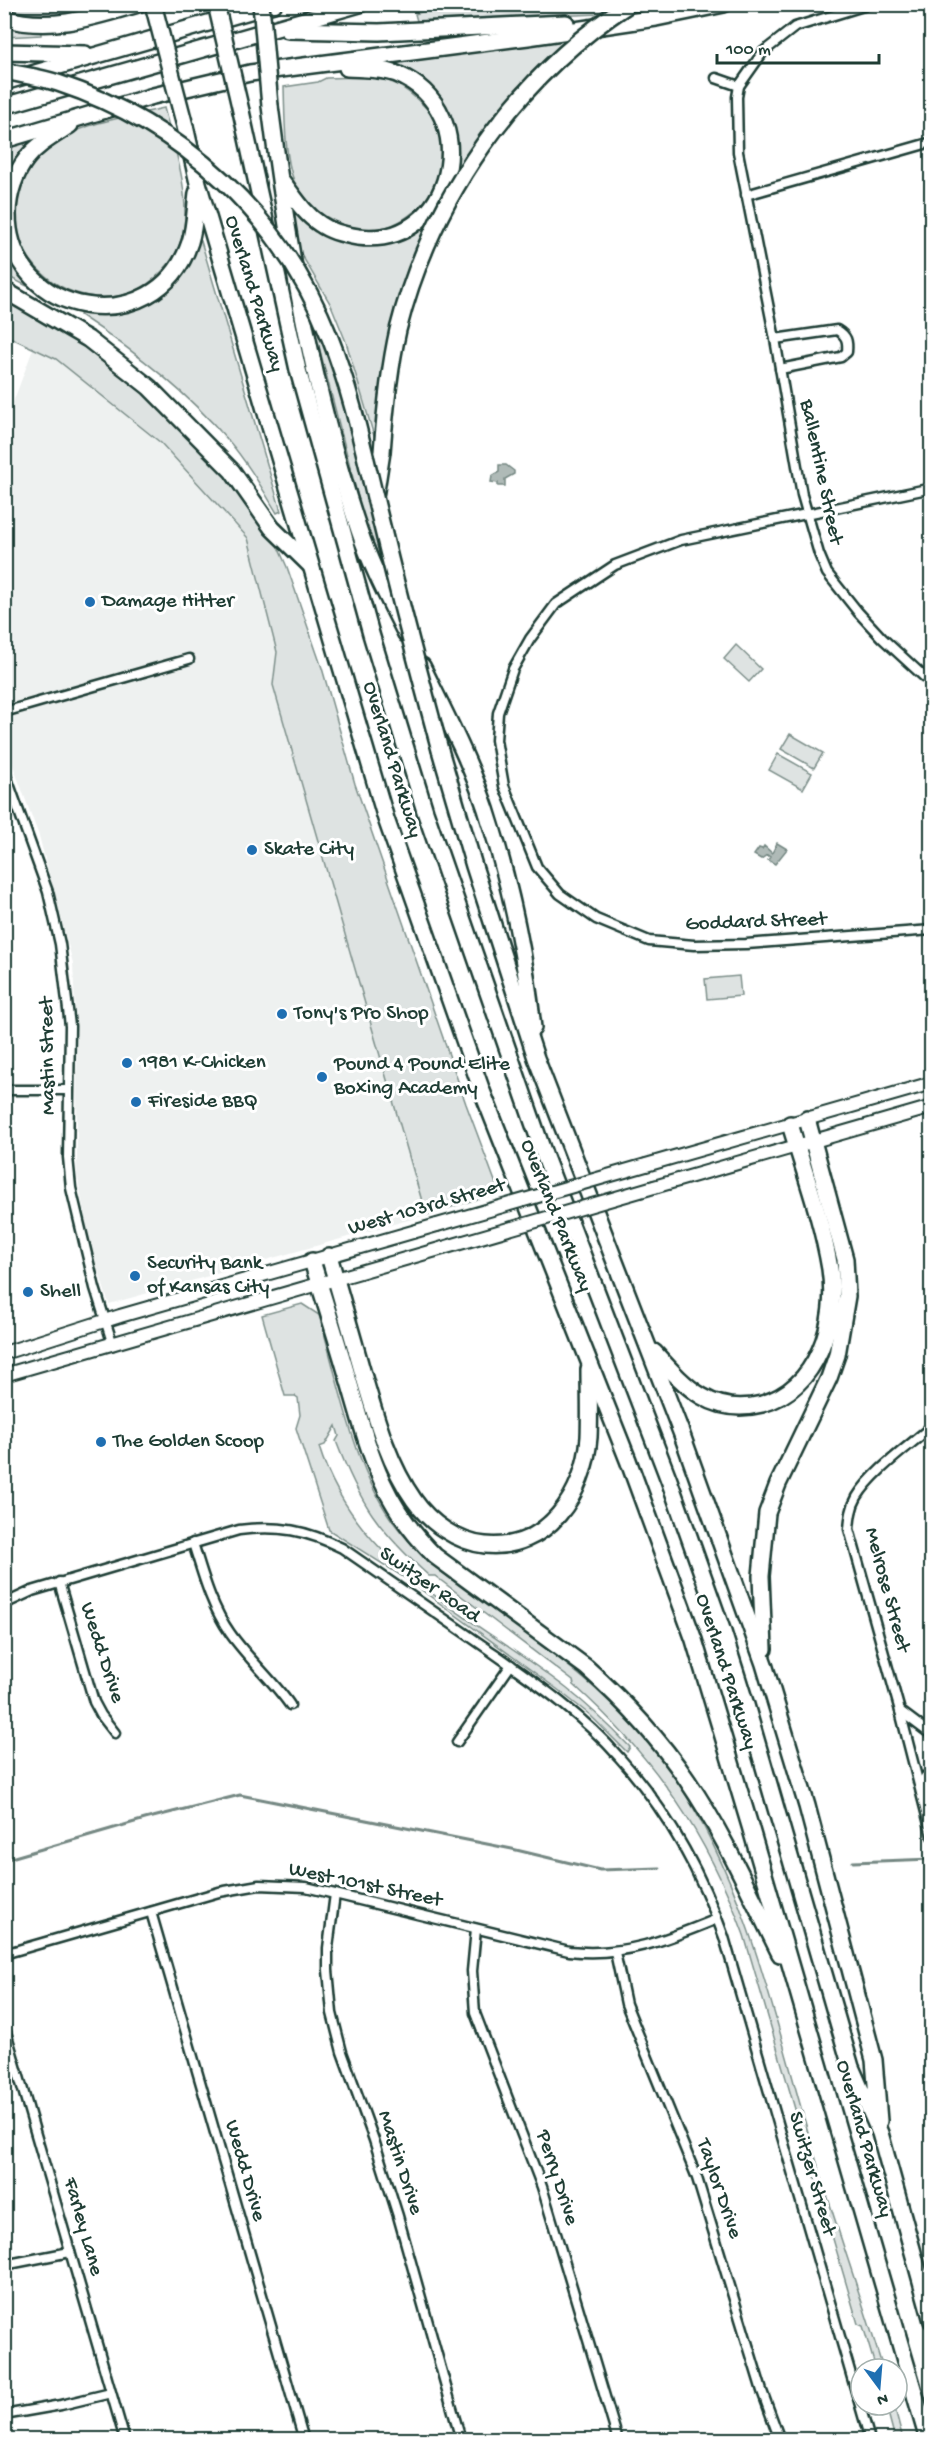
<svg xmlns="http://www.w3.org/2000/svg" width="936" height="2444" font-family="'Gochi Hand',sans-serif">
<rect width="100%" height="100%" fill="#fff"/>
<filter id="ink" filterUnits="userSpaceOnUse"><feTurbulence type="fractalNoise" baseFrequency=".0167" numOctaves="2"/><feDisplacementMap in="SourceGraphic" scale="12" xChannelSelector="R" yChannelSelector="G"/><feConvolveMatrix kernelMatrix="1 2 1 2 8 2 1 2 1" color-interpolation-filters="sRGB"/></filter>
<g filter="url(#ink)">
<path fill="#eef1f0" d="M 33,349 L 56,359 L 161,443 L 248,538 L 277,652 L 273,685 L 426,1215 L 109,1304 L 89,1241 L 77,1173 L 77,1052 L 73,963 L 39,836 L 5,744 L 5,424 Z"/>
<g fill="#dee3e2" stroke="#7e908b" stroke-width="1.5">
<path d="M 446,4 L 615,4 L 615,5 L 602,14 L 417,21 L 415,14 Z"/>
<path d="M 4,5 L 110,5 C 74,14 41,19 5,8 Z"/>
<path d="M 4,23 L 41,30 L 41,35 L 5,37 Z"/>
<path d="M 568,40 L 494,117 L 455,174 C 457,144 456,109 431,87 C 420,77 408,71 396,63 Z"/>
<path d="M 364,77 C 392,79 403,85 423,105 C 434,115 438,127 441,141 C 443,150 444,164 441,172 C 432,201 402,229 371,229 C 340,230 306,210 294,181 C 284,155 285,115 284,87 L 318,82 L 326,78 Z"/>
<path d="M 164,108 C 174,146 189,188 184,228 C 181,248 170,265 155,278 C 116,313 52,298 26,253 C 7,219 18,170 48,146 C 77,123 128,117 164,108 Z"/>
<path d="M 24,142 L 25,147 L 15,162 L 5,197 L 5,148 Z"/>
<path d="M 293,206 L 359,243 L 432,216 L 408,280 L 376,443 L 346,342 L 331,305 L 297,247 L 290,207 Z"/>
<path d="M 4,228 C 10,248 14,267 29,282 L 27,286 L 5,275 Z"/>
<path d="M 197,241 L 201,241 L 281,511 L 277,513 C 262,488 247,462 228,440 C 185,390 135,351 80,315 L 83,310 L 142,303 Z"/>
<path d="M 5,298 L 65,330 L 192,424 L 274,538 L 287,567 L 322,668 L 355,784 L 466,1104 L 499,1192 L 426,1215 L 273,685 L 277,652 L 248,538 L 161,443 L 56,359 L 5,335 Z"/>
<path d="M 310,312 C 350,390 363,481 383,567 L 370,539 L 362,513 Z"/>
<path d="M 736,645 L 761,669 L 749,682 L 724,659 Z"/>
<path d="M 790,734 L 823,753 L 814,768 L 781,749 Z"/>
<path d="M 778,754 L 812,773 L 803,789 L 769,770 Z"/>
<path d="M 739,976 L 741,996 L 707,999 L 705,979 Z"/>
<path d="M 302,1304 L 319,1315 C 338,1379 354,1470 394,1523 C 425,1565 470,1593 512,1623 C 574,1668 634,1716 677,1781 C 748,1889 774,2016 810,2139 C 832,2216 860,2292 883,2369 L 876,2369 L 863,2326 L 858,2324 L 744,1935 C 707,1834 654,1757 574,1685 L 573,1681 L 435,1576 L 429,1576 C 379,1531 360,1504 336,1441 L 339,1436 L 336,1426 L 325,1445 L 319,1447 C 356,1567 475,1617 566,1688 C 589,1706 610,1726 630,1747 L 627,1752 L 590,1715 L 557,1689 L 405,1578 L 329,1530 L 296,1428 L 300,1415 L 298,1398 L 295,1396 L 285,1396 L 262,1315 Z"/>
<path d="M 886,2405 L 894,2405 L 903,2439 L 895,2439 Z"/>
</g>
<g fill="#afbab7" stroke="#758883" stroke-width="1.5">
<path d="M 499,465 L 506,465 L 514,471 L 514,474 L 505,479 L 505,486 L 498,486 L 498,483 L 491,482 L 492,476 L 499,472 Z"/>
<path d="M 777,843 L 787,849 L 775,864 L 768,860 L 770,857 L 767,855 L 761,859 L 754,855 L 759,848 L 762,849 L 764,846 L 772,853 Z"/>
</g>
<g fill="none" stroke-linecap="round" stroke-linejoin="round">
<g stroke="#758883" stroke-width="3">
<path d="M 4,1860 L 145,1819 L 240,1795 L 512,1849 L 600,1870 L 660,1868"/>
<path d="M 853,1862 L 932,1859"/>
</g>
<defs>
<g id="minor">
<path d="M 870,4 L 795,27 L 763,52 L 739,86 L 737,97 L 738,152 L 775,339 L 802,495 L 819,554 L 827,573 L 858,612 L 882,638 L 932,684"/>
<path d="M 716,78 L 739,86"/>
<path d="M 746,195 L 932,142"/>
<path d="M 775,339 L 837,330 C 847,336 848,341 847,352 L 841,357 L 780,369"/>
<path d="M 932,488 L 681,540 L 615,565 L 556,604 L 530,639 L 513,669 L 498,713 L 496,740 L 504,786 L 537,867 L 560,894 L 596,919 L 649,941 L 694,945 L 746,944 L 932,930"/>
<path d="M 4,712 L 189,659"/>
<path d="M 4,770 L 48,892 L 60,944 L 70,1026 L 68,1157 L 71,1188 L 95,1288 L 113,1345"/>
<path d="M 4,1090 L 68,1090"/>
<path d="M 932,1426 C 908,1447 873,1471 857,1497 C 851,1507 850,1518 849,1529 L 900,1711 L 932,1836"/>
<path d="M 193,1543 C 203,1575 211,1606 230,1633 C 248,1659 272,1679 290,1705"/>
<path d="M 59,1582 L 94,1702 L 101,1715 L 115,1733"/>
<path d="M 4,1604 L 32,1591 L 239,1530 C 279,1525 306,1530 342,1548 C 390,1581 437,1614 485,1647 C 532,1680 581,1713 619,1757 C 667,1810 700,1870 724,1937 L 870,2440"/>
<path d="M 900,1711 L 932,1735"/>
<path d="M 457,1742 L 511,1665"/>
<path d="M 921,1792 L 925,1777 L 932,1771"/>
<path d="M 335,1894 L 328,1948 L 328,1970 L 332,2013 L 342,2052 L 374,2140 L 398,2216 L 461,2440"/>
<path d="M 151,1912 L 304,2440"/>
<path d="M 476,1929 L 472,1971 L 475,2013 L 542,2187 L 618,2440"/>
<path d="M 615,1952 L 626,2004 L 697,2178 L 762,2391 L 780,2440"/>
<path d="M 4,1954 L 219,1892 L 259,1885 L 306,1887 L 569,1951 C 625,1957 666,1940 717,1919"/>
<path d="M 4,2025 L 125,2440"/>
<path d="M 4,2265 L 70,2252"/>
<path d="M 4,2415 L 61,2405 L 111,2393"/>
</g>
<g id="secondary">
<path d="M 646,1165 L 932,1083"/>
<path d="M 654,1187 L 932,1107"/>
<path d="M 4,1353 L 120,1316 L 437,1225"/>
<path d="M 4,1375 L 443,1248"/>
</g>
<g id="motorway">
<path d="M 4,18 C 51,32 94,17 138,4"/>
<path d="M 288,30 L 379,32 L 566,23"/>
<path d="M 4,52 L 85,54"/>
<path d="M 4,82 L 274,4"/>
<path d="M 4,106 L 360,4"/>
<path d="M 270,106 C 288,249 313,393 359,530 C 371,566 389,600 406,634"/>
<path d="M 241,111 L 298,370 L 371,634 L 425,811 L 545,1157 L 669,1480 L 723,1632 L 746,1705 L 851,2067 L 880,2133 L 932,2321"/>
<path d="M 70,125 C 55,135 38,144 27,158 C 15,173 8,195 8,214 C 8,319 157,343 190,242 C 195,226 195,209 197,193"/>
<path d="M 185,126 L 198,183 L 386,819 L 482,1091 L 628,1460 L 694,1640 L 750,1826 L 928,2440"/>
<path d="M 4,140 L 153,96 L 250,73 L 528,37 L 656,18 L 724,4"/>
<path d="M 281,180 C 293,195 303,213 320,224 C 331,232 345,235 358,237 C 454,249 486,111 397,74 C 381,68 363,69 347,68"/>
<path d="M 4,290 L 88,339 L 149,387 L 232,471 L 272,528 L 311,566"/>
<path d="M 375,497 L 382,452"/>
<path d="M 422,666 C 445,713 469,759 486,809 C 509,879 525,954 533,1028"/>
<path d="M 440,750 L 474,866 L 536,1058 L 681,1432 L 764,1664 L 807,1806 L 874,2060 L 879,2121"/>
<path d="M 329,1256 C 341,1296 352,1335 363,1374 C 376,1418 388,1463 414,1500 C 430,1523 457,1542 485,1545 C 547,1551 585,1494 589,1437 C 590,1415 589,1392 589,1369"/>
<path d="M 312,1261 C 325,1302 338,1344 350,1385 C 370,1454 382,1504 435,1556 L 586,1667 C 624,1701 659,1738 687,1780 C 724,1834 751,1896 780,1954"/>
<path d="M 654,1352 C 684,1385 711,1417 762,1404 C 818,1388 838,1322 830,1269 C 822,1220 804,1171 790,1124"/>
<path d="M 764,1649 L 761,1576 L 767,1513 L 778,1484 L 829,1378 L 837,1355 L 847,1296 L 845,1259 L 807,1119"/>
</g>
</defs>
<use href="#minor" stroke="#1f3d34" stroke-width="13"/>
<use href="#secondary" stroke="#1f3d34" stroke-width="16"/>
<use href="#motorway" stroke="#1f3d34" stroke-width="20"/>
<use href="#minor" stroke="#fff" stroke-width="8"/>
<use href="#secondary" stroke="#fff" stroke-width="12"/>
<use href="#motorway" stroke="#fff" stroke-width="15"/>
<defs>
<g id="secondary-bridge">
<path d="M 437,1225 L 646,1165"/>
<path d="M 443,1248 L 654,1187"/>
</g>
<g id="motorway-bridge">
<path d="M 153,4 L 185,126"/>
<path d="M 216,4 L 241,111"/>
<path d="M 261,4 L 270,106"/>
<path d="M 4,71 C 22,75 41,77 58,83 C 182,124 282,216 330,338 C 354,398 366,463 382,526 C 400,601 420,676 440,750"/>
<path d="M 382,452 C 385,411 389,370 398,330 C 431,198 515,78 629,4"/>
</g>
</defs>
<use href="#secondary-bridge" stroke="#1f3d34" stroke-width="16" stroke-linecap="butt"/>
<use href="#motorway-bridge" stroke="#1f3d34" stroke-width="20" stroke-linecap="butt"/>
<use href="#secondary-bridge" stroke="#fff" stroke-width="12"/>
<use href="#motorway-bridge" stroke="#fff" stroke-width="15"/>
</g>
</g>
<g fill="#1f6fb2" stroke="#fff" stroke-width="2">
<circle cx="90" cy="602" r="6"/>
<circle cx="252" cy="850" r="6"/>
<circle cx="282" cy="1014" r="6"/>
<circle cx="127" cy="1063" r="6"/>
<circle cx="322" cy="1077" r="6"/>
<circle cx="136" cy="1102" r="6"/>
<circle cx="135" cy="1276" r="6"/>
<circle cx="28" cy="1292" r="6"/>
<circle cx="101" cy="1442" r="6"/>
</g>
<g text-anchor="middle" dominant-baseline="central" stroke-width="6" stroke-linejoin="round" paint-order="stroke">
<g font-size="21" fill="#1f3d34" stroke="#fff">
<text transform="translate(253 294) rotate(73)">Overland Parkway</text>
<text transform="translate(820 472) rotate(78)">Ballentine Street</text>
<text transform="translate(391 760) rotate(73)">Overland Parkway</text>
<text transform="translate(756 923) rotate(-2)">Goddard Street</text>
<text transform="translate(49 1056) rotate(-91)">Mastin Street</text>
<text transform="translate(427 1208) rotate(-16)">West 103rd Street</text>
<text transform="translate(555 1216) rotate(68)">Overland Parkway</text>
<text transform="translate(429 1586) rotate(35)">Switzer Road</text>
<text transform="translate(886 1590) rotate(75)">Melrose Street</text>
<text transform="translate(101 1653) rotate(72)">Wedd Drive</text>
<text transform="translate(725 1672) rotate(72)">Overland Parkway</text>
<text transform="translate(365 1886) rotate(12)">West 101st Street</text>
<text transform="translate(863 2139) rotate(74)">Overland Parkway</text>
<text transform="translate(399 2163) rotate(72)">Mastin Drive</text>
<text transform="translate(244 2171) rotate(74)">Wedd Drive</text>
<text transform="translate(811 2174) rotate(74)">Switzer Street</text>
<text transform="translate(556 2178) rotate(72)">Perry Drive</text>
<text transform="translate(718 2189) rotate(71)">Taylor Drive</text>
<text transform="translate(82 2227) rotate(74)">Farley Lane</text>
</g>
<g font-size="21" fill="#1f3d34" stroke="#fff" text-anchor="start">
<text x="102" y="602">Damage Hitter</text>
<text x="264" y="850">Skate City</text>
<text x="294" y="1014">Tony's Pro Shop</text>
<text x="139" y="1063">1981 K-Chicken</text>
<text x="334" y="1065">Pound 4 Pound Elite<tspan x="334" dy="24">Boxing Academy</tspan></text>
<text x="148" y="1102">Fireside BBQ</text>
<text x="147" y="1264">Security Bank<tspan x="147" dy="24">of Kansas City</tspan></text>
<text x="40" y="1292">Shell</text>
<text x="113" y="1442">The Golden Scoop</text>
</g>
</g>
<rect width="936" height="2444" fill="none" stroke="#fff" stroke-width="24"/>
<rect x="12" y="12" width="912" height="2420" fill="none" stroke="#1f3d34" stroke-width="2" filter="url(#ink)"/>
<g transform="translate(879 2387) rotate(164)"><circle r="28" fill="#ffffff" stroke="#a5b1ae" stroke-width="1.5"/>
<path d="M0-4.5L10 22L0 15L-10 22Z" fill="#1f6fb2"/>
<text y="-9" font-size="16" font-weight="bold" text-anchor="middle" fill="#1f3d34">N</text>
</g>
<path d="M717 54v9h162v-9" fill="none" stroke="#1f3d34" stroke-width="3"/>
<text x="726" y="54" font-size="18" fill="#1f3d34" stroke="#ffffff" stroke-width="4.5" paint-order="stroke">100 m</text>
</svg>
